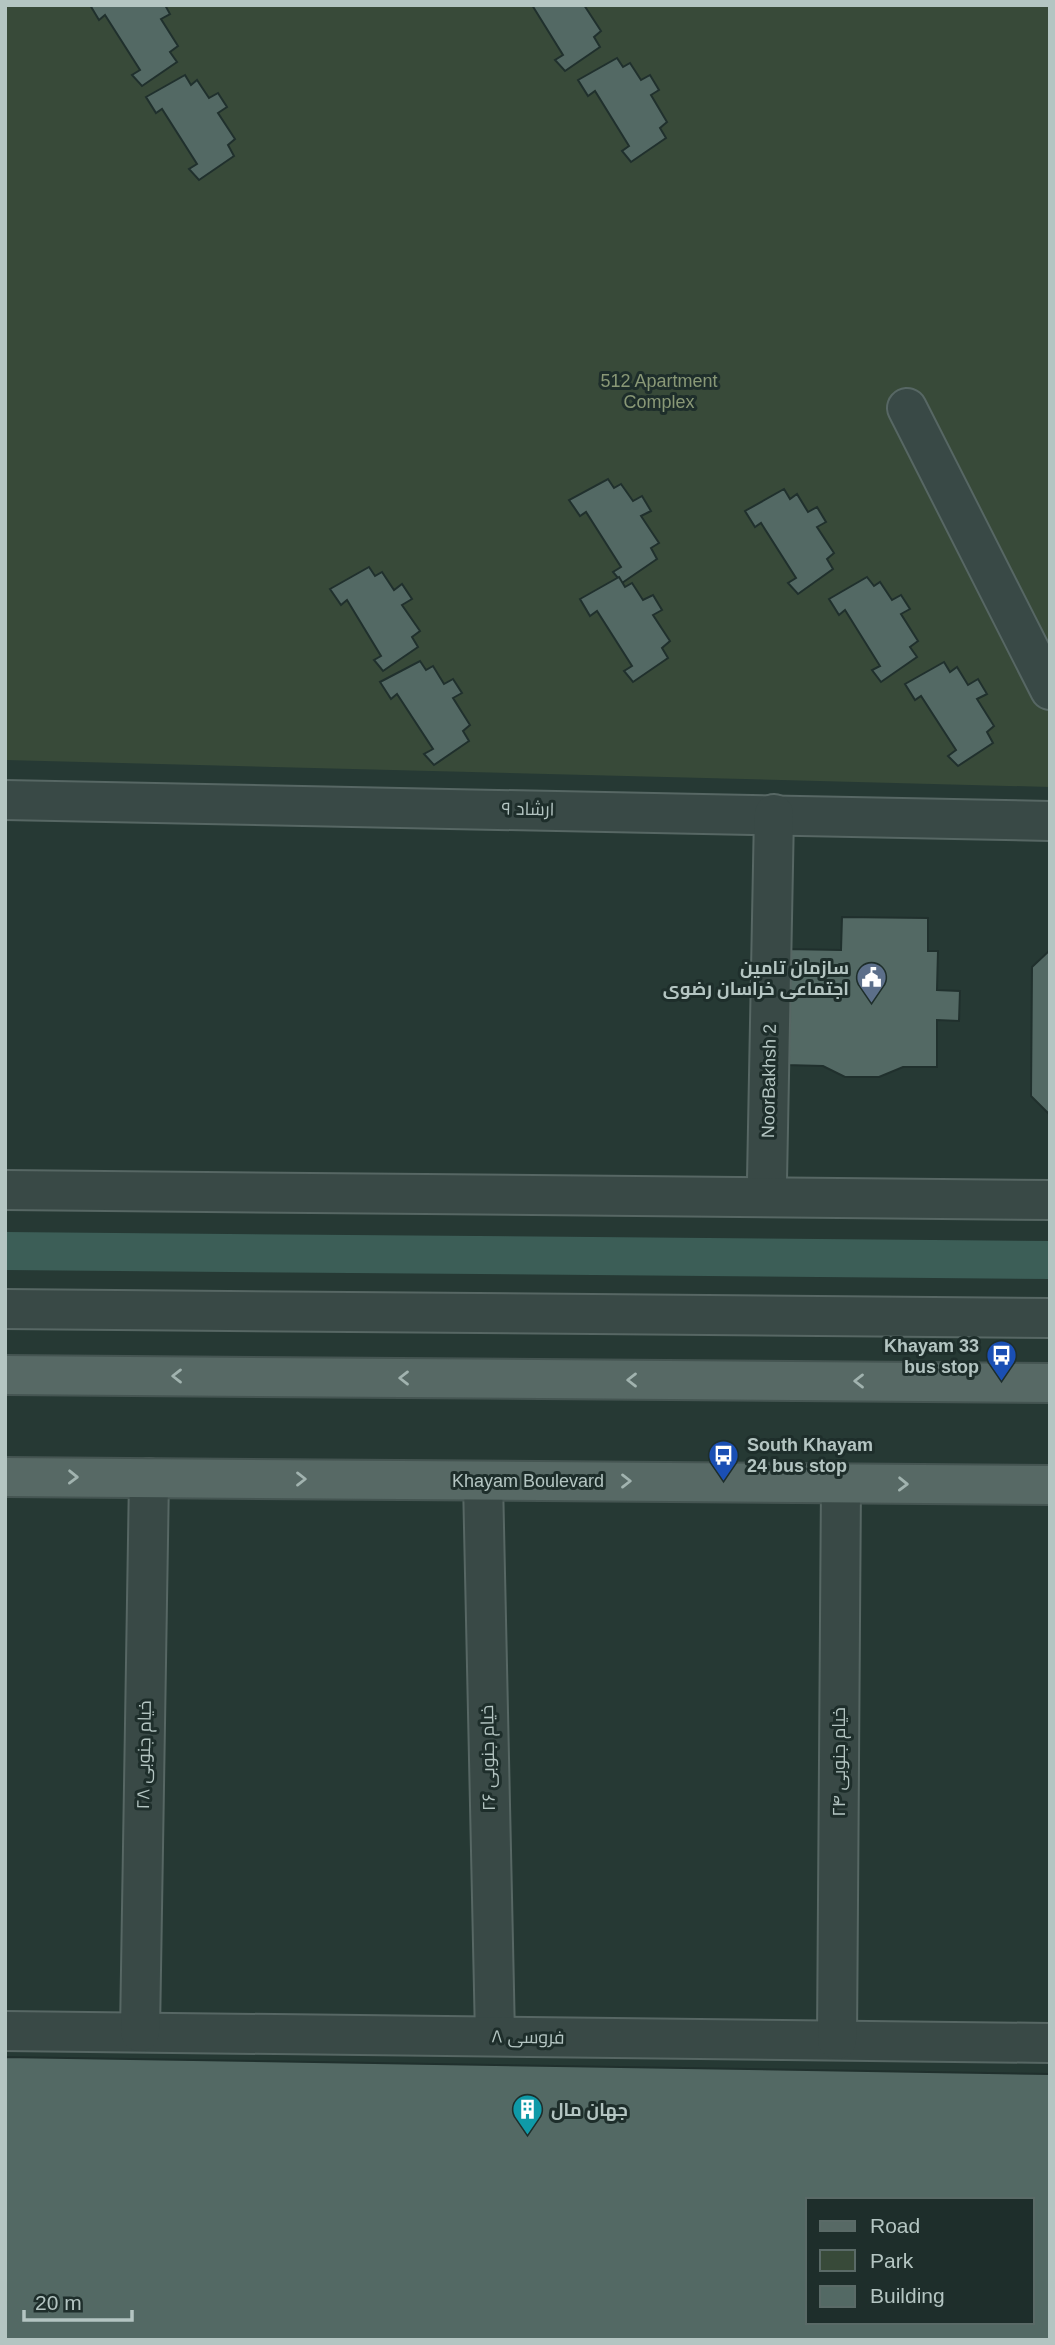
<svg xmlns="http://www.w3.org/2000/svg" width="1055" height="2345" font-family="Helvetica,Cairo,sans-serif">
<rect width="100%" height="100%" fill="#263934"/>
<path fill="#384a39" d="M 5,5 L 1050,5 L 1050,787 L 5,760 Z"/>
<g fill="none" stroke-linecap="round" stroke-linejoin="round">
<path stroke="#3c5e57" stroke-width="38" d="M 5,1251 L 1050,1260"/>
</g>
<g fill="#536964" stroke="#20302d" stroke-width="2" fill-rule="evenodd">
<path d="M 90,5 L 165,5 L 170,14 L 161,19 L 178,46 L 170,52 L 177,62 L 142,86 L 132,75 L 140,70 L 105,15 L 99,20 Z"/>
<path d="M 532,5 L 584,5 L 601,31 L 594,37 L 600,47 L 565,71 L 555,60 L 563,55 Z"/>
<path d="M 617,58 L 623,67 L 630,63 L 641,80 L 650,75 L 659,90 L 651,95 L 667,122 L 660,128 L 666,138 L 631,162 L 622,151 L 629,146 L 595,91 L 588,96 L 578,80 Z"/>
<path d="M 185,75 L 191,85 L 197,80 L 209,98 L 218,93 L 227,107 L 218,113 L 235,139 L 228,145 L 234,156 L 199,180 L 189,169 L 197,164 L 162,109 L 156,113 L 146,97 Z"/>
<path d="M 608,479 L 614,488 L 621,484 L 633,501 L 642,496 L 651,511 L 641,516 L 659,543 L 651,548 L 657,559 L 622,583 L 613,572 L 621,567 L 586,512 L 580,516 L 569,500 Z"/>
<path d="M 784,489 L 790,499 L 797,494 L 808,512 L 817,507 L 826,522 L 817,527 L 834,553 L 827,559 L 833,569 L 798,594 L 788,583 L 796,578 L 761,523 L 755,527 L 745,511 Z"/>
<path d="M 369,567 L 375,576 L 382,572 L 394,590 L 402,584 L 412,599 L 402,605 L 420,631 L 412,637 L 418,647 L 383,671 L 374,660 L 381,656 L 347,600 L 341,605 L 330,589 Z"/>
<path d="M 619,577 L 625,587 L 632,583 L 643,600 L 653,595 L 662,610 L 653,615 L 670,641 L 662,648 L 668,658 L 633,682 L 624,671 L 632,666 L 597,611 L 590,616 L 580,599 Z"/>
<path d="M 867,577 L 874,586 L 880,582 L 892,600 L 901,595 L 910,609 L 901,614 L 918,641 L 910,647 L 917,657 L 881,682 L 872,670 L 880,666 L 845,610 L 839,615 L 829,599 Z"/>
<path d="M 420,661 L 426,670 L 433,666 L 444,684 L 453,679 L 462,693 L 453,698 L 470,725 L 463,731 L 469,741 L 434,765 L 424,754 L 433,749 L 397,694 L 391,699 L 380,682 Z"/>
<path d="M 944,662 L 950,672 L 957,667 L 968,685 L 978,679 L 987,694 L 977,699 L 994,726 L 987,732 L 993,743 L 958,766 L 948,756 L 956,750 L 921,696 L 915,700 L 905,684 Z"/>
<path d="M 842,917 L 928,918 L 928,951 L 938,951 L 937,990 L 960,991 L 959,1021 L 937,1020 L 937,1067 L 903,1067 L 879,1077 L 845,1077 L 823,1066 L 785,1065 L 786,949 L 841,950 Z"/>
<path d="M 1050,950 L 1050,1115 L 1031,1096 L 1032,967 Z"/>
<path d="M 5,2057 L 1050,2074 L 1050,2340 L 5,2340 ZM 808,2200 L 1032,2200 L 1032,2322 L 808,2322 Z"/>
</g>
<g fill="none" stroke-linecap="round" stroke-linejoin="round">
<defs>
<g id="minor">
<path d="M 907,408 L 1050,690"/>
<path d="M 5,800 L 1050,821"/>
<path d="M 767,1180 L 774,814"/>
<path d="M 5,1190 L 1050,1200"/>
<path d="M 5,1309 L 1050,1318"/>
<path d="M 483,1481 L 495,2036"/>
<path d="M 5,2031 L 1050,2043"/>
<path d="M 140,2032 L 149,1478"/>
<path d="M 837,2040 L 841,1483"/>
</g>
<g id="major">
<path d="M 5,1375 L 1050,1383"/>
<path d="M 5,1477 L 1050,1485"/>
</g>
</defs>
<use href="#minor" stroke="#576764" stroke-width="42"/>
<use href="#major" stroke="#455552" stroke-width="42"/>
<use href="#minor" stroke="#394946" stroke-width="38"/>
<use href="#major" stroke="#576965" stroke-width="38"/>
</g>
<defs><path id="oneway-chevron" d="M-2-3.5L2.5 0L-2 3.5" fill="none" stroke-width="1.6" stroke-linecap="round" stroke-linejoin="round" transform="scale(1.75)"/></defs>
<g stroke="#a1b3af">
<use href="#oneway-chevron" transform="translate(177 1376) rotate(-180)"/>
<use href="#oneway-chevron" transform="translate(404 1378) rotate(-180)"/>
<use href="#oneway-chevron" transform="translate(632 1380) rotate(-180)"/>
<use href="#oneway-chevron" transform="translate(859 1381) rotate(-180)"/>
<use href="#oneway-chevron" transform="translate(73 1477) rotate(1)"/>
<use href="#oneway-chevron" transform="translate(301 1479)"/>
<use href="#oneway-chevron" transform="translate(626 1481)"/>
<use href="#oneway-chevron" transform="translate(903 1484) rotate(1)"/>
</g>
<defs>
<symbol id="civic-pin" viewBox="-11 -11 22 30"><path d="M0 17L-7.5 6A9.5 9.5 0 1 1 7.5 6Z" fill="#5c6f8a" stroke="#1e2e2b"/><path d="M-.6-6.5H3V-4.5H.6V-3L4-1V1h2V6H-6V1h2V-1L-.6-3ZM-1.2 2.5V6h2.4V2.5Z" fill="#fff"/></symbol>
<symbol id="bus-pin" viewBox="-11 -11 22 30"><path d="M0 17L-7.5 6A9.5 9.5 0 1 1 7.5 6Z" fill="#1a4fb4" stroke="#1e2e2b"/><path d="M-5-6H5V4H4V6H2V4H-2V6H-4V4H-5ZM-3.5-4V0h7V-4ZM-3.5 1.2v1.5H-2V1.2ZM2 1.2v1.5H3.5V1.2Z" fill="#fff"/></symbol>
<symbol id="building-pin" viewBox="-11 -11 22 30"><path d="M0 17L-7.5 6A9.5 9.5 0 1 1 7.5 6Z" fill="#0f9aa8" stroke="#1e2e2b"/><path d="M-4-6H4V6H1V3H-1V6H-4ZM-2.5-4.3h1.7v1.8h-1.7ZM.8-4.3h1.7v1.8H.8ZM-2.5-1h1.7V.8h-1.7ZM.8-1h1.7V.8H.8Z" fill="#fff"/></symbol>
</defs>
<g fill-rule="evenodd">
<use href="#civic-pin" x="854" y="960" width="35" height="47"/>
<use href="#bus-pin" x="984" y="1338" width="35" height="47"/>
<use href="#bus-pin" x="706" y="1438" width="35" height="47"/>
<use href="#building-pin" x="510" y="2092" width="35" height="47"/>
</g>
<g text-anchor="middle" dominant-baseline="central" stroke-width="6" stroke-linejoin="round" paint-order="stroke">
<g font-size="18" fill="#899876" stroke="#1e2e2b">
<text x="659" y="381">512 Apartment<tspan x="659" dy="21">Complex</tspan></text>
</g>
<g font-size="18" fill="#b4c5c2" stroke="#1e2e2b">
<text transform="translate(528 809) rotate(1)">ارشاد ۹</text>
<text transform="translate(769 1081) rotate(-89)">NoorBakhsh 2</text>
<text x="528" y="1481">Khayam Boulevard</text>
<text transform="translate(144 1755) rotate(-89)">خیام جنوبی ۲۸</text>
<text transform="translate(488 1758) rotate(-91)">خیام جنوبی ۲۶</text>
<text transform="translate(839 1762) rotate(-90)">خیام جنوبی ۲۴</text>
<text transform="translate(528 2037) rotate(1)">فروسی ۸</text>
</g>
<g font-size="18" font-weight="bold" fill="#b4c5c2" stroke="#1e2e2b" text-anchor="end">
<text x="849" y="968">سازمان تامین<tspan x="849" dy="21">اجتماعی خراسان رضوی</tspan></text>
<text x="979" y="1346">Khayam 33<tspan x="979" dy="21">bus stop</tspan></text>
<text x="747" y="1445" text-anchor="start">South Khayam<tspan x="747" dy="21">24 bus stop</tspan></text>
<text x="551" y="2110" text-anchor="start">جهان مال</text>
</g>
</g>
<rect width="1055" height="2345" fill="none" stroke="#b4c5c2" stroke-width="14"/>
<rect x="806" y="2198" width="228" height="126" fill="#1e2e2b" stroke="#5a6a67" stroke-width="2"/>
<rect x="820" y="2221" width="35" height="10" fill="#576965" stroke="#5a6a67" stroke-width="2"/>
<text x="870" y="2233" font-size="21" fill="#b4c5c2">Road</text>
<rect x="820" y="2250" width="35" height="21" fill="#384a39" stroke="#5a6a67" stroke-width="2"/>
<text x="870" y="2268" font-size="21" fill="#b4c5c2">Park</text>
<rect x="820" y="2286" width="35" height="21" fill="#536964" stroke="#5a6a67" stroke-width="2"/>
<text x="870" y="2303" font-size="21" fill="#b4c5c2">Building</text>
<path d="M24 2310v10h108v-10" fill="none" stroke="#b4c5c2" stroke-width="3.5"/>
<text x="35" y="2310" font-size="21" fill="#b4c5c2" stroke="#1e2e2b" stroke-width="5" paint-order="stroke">20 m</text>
</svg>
